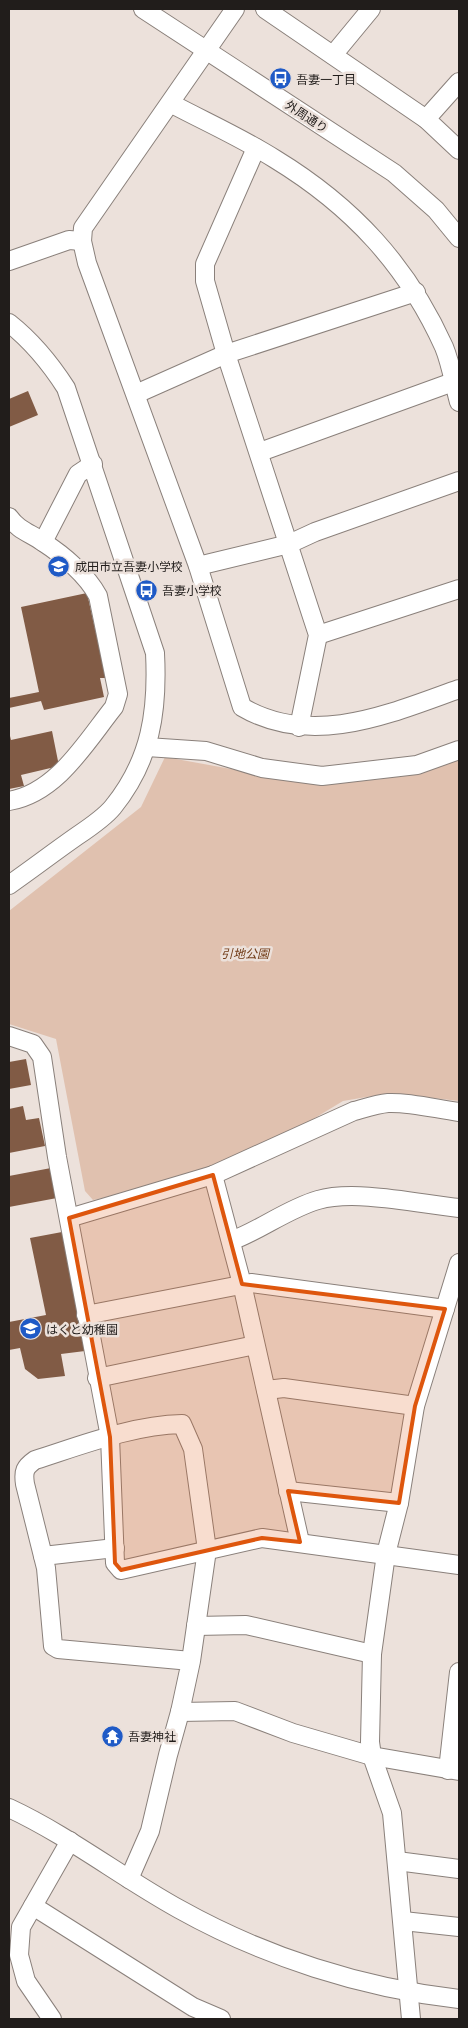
<svg xmlns="http://www.w3.org/2000/svg" width="468" height="2028" font-family="'Playfair Display','Noto Sans JP',serif">
<rect width="100%" height="100%" fill="#ece1db"/>
<path fill="#e0c1af" d="M 459,755 L 459,1101 L 390,1093 L 343,1101 L 300,1127 L 180,1182 L 93,1200 L 85,1191 L 56,1039 L 9,1024 L 9,911 L 141,807 L 165,757 L 320,785 L 382,779 Z"/>
<g fill="#815b45">
<path d="M 28,391 L 38,415 L 9,427 L 9,399 Z"/>
<path d="M 87,593 L 106,678 L 100,678 L 104,697 L 44,710 L 41,701 L 9,708 L 9,698 L 39,692 L 21,607 Z"/>
<path d="M 52,731 L 59,766 L 21,775 L 24,786 L 9,789 L 9,732 L 11,740 Z"/>
<path d="M 26,1059 L 31,1085 L 9,1089 L 9,1062 Z"/>
<path d="M 23,1106 L 26,1120 L 39,1118 L 45,1146 L 9,1153 L 9,1109 Z"/>
<path d="M 51,1168 L 57,1198 L 9,1207 L 9,1176 Z"/>
<path d="M 62,1232 L 85,1351 L 61,1354 L 65,1376 L 38,1379 L 25,1369 L 20,1348 L 9,1350 L 9,1322 L 46,1315 L 30,1238 Z"/>
</g>
<g fill="none" stroke-linecap="round" stroke-linejoin="round">
<defs>
<g id="minor">
<path d="M 143,9 L 394,173 L 436,210 L 459,238"/>
<path d="M 235,9 L 83,228 L 82,241 L 87,263 L 198,566 L 242,707 C 312,748 389,714 459,689"/>
<path d="M 265,9 L 426,119 L 459,150"/>
<path d="M 333,55 L 371,9"/>
<path d="M 172,104 C 206,122 242,138 275,159 C 352,206 407,265 444,347 C 451,364 454,384 459,402"/>
<path d="M 426,119 L 459,82"/>
<path d="M 256,148 L 205,264 L 205,281 L 226,354 L 318,635 L 299,727"/>
<path d="M 9,261 L 69,240 L 82,241"/>
<path d="M 9,323 C 33,342 50,363 66,388 L 155,653 C 158,711 151,760 113,807 C 104,818 89,828 77,836 C 54,852 32,869 9,885"/>
<path d="M 136,394 L 226,354 L 416,292"/>
<path d="M 260,452 L 453,382"/>
<path d="M 9,517 C 18,530 30,533 43,542 C 63,555 87,575 98,596 L 118,694 L 114,707 C 86,742 57,793 9,801"/>
<path d="M 43,542 L 78,474 L 93,464"/>
<path d="M 198,566 L 289,544 L 315,532 L 459,481"/>
<path d="M 318,635 L 459,589"/>
<path d="M 147,747 L 206,751 L 262,768 L 322,776 L 417,765 L 459,750"/>
<path d="M 9,1036 L 33,1044 L 42,1057 L 57,1157 L 110,1437 L 115,1563 L 121,1570 L 262,1538 L 459,1565"/>
<path d="M 213,1175 L 242,1284 L 300,1542"/>
<path d="M 69,1218 L 213,1175 L 354,1111 C 365,1108 377,1104 388,1103 C 411,1102 436,1109 459,1112"/>
<path d="M 231,1241 C 261,1230 287,1209 318,1200 C 355,1189 420,1204 459,1208"/>
<path d="M 86,1315 L 251,1283 L 445,1309"/>
<path d="M 97,1378 L 255,1345"/>
<path d="M 266,1390 L 284,1388 L 415,1406"/>
<path d="M 288,1491 L 399,1503"/>
<path d="M 43,1556 L 115,1548"/>
<path d="M 196,1626 L 246,1625 L 372,1654"/>
<path d="M 180,1712 L 235,1711 L 293,1733 L 372,1756 L 459,1771"/>
<path d="M 448,1770 L 459,1672"/>
<path d="M 9,1808 C 69,1836 121,1877 179,1909 C 265,1957 362,1988 459,1999"/>
<path d="M 397,1861 L 459,1869"/>
<path d="M 129,1879 L 150,1831 L 168,1755 L 180,1712 L 191,1661 L 207,1550 L 193,1449 L 182,1424 C 133,1425 82,1445 35,1460 C 25,1467 23,1471 25,1484 L 46,1568 L 53,1646 L 58,1649 L 191,1661"/>
<path d="M 33,1906 L 193,2007 L 221,2019"/>
<path d="M 403,1921 L 459,1927"/>
<path d="M 52,2019 L 26,1981 L 19,1955 L 21,1927 L 70,1841"/>
<path d="M 411,2019 L 392,1813 L 372,1756 L 370,1742 L 372,1654 L 386,1554 L 399,1503 L 415,1406 L 459,1263"/>
</g>
</defs>
<use href="#minor" stroke="#8a807b" stroke-width="20"/>
<use href="#minor" stroke="#fff" stroke-width="18"/>
</g>
<path fill="#de560d" fill-opacity="0.2" stroke="#de560d" stroke-width="4" stroke-linejoin="round" d="M 213,1175 L 242,1284 L 445,1309 L 415,1406 L 399,1503 L 288,1491 L 300,1542 L 262,1538 L 121,1570 L 115,1563 L 110,1437 L 69,1218 Z"/>
<defs>
<symbol id="bus-disc" viewBox="-11 -11 22 22"><circle r="9.5" fill="#1f5ac6" stroke="#ece1db"/><path d="M-5-6H5V4H4V6H2V4H-2V6H-4V4H-5ZM-3.5-4V0h7V-4ZM-3.5 1.2v1.5H-2V1.2ZM2 1.2v1.5H3.5V1.2Z" fill="#fff"/></symbol>
<symbol id="school-disc" viewBox="-11 -11 22 22"><circle r="9.5" fill="#1f5ac6" stroke="#ece1db"/><path d="M0-5L7-2L0 1L-7-2ZM-4 1L0 2.5L4 1V4Q0 6-4 4Z" fill="#fff"/></symbol>
<symbol id="temple-disc" viewBox="-11 -11 22 22"><circle r="9.5" fill="#1f5ac6" stroke="#ece1db"/><path d="M0-6L5-2H3V0L6.5 2.5H4V6H1.5V3h-3V6H-4V2.5H-6.5L-3 0V-2H-5Z" fill="#fff"/></symbol>
</defs>
<g fill-rule="evenodd">
<use href="#bus-disc" x="268" y="66" width="25" height="25"/>
<use href="#school-disc" x="46" y="554" width="25" height="25"/>
<use href="#bus-disc" x="134" y="578" width="25" height="25"/>
<use href="#school-disc" x="18" y="1316" width="25" height="25"/>
<use href="#temple-disc" x="100" y="1724" width="25" height="25"/>
</g>
<g text-anchor="middle" dominant-baseline="central" stroke-width="5" stroke-linejoin="round" paint-order="stroke">
<g font-size="12" fill="#211d1b" stroke="#ece1db" text-anchor="start">
<text x="296" y="79">吾妻一丁目</text>
<text x="75" y="566">成田市立吾妻小学校</text>
<text x="162" y="590">吾妻小学校</text>
<text x="46" y="1329">はくと幼稚園</text>
<text x="128" y="1736">吾妻神社</text>
</g>
<g font-size="12" fill="#211d1b" stroke="#ece1db">
<text transform="translate(307 116) rotate(33)">外周通り</text>
</g>
<g font-size="12" font-style="italic" fill="#713b16" stroke="#ece1db">
<text x="245" y="953">引地公園</text>
</g>
</g>
<rect width="468" height="2028" fill="none" stroke="#211d1b" stroke-width="20"/>
</svg>
